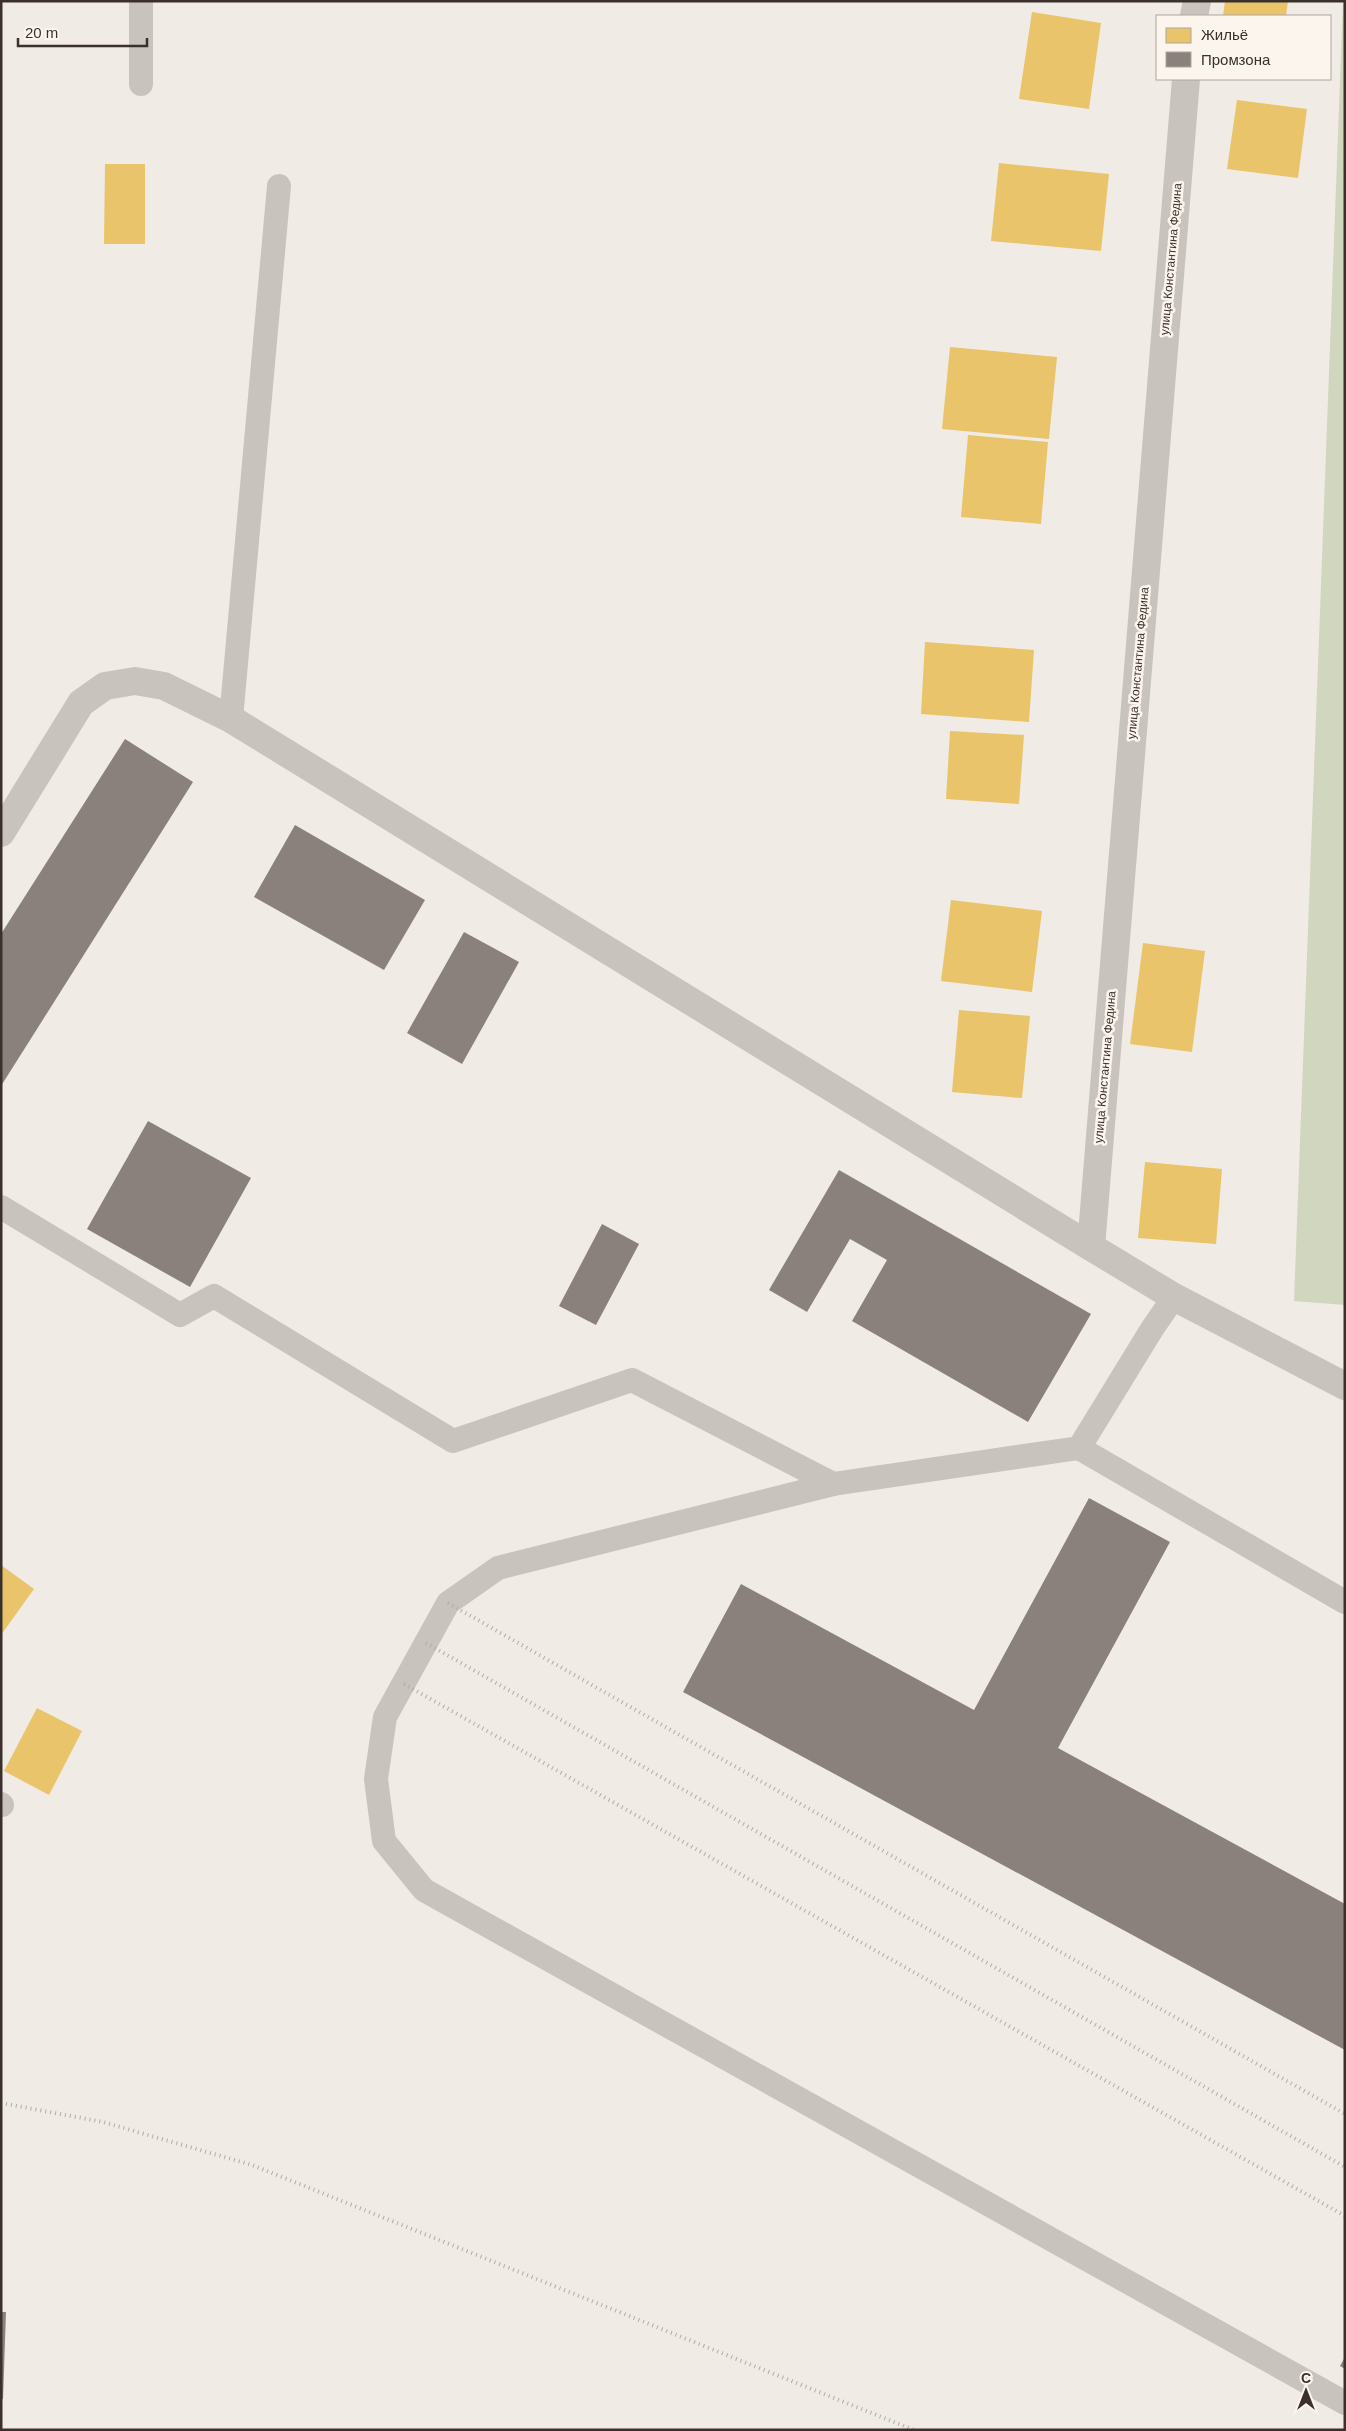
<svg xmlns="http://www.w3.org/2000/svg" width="1346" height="2431" font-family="Arial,sans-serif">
<rect width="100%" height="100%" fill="#f0ebe5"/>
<path fill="#d1d6bf" d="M 1343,1 L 1345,1 L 1345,1305 L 1294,1301 Z"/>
<g fill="#e9c46a">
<path d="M 1225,1 L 1288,1 L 1286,16 L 1223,16 Z"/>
<path d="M 1032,12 L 1101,23 L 1089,109 L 1019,99 Z"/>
<path d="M 1237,100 L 1307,109 L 1298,178 L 1227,169 Z"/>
<path d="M 999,163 L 1109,174 L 1101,251 L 991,241 Z"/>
<path d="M 105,164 L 145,164 L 145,244 L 104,244 Z"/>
<path d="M 950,347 L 1057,357 L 1049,439 L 942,429 Z"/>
<path d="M 968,435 L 1048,442 L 1041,524 L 961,517 Z"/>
<path d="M 925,642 L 1034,650 L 1029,722 L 921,714 Z"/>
<path d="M 950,731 L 1024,735 L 1019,804 L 946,799 Z"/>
<path d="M 951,900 L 1042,911 L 1032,992 L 941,981 Z"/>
<path d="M 1143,943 L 1205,951 L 1192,1052 L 1130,1044 Z"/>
<path d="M 959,1010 L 1030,1016 L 1022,1098 L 952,1092 Z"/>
<path d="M 1145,1162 L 1222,1169 L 1216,1244 L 1138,1238 Z"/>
<path d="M 1,1565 L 34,1589 L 1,1635 Z"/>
<path d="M 37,1708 L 82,1731 L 49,1795 L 4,1771 Z"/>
</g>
<g fill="#8a817c">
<path d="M 125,739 L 193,782 L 1,1086 L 1,934 Z"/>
<path d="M 295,825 L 425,900 L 384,970 L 254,897 Z"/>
<path d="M 464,932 L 519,962 L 462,1064 L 407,1033 Z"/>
<path d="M 148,1121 L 251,1178 L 190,1287 L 87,1229 Z"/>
<path d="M 839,1170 L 1091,1314 L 1028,1422 L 852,1321 L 887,1260 L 850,1239 L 807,1312 L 769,1290 Z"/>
<path d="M 602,1224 L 639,1244 L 596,1325 L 559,1306 Z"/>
<path d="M 1089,1498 L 1170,1542 L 1058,1748 L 1345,1904 L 1345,2050 L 683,1692 L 741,1584 L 974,1710 Z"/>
<path d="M 1,2312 L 6,2312 L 3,2399 L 1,2399 Z"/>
<path d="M 1345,2357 L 1345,2369 L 1340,2366 Z"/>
</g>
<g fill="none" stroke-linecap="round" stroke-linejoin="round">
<g stroke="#c9c3be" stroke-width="24">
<path d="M 141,1 L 141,84"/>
<path d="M 231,719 L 279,186"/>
<path d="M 1,1207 L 180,1315 L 214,1296 L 453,1441 L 632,1380 L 833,1484"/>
<path d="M 1174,1297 L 1152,1329 L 1079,1448 L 833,1484 L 498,1568 L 448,1603 L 385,1717 L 376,1779 L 384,1841 L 424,1890 L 1345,2403"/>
<path d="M 1079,1448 L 1345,1602"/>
<path d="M 1,1804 L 2,1805"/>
</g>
<g stroke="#c9c3be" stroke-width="28">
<path d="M 1194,16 L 1197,1"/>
<path d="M 1,833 L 81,703 L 105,686 L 135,681 L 164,686 L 231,719 L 1091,1247 L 1174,1297 L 1345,1386"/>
<path d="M 1091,1247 L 1186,79"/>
</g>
<g stroke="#b1aca8" stroke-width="4" stroke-dasharray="1 4" stroke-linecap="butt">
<path d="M 448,1603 L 1345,2114"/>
<path d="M 426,1643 L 1345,2167"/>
<path d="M 404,1684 L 1345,2216"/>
<path d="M 1,2103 L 103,2122 L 252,2165 L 914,2430"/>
</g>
</g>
<g text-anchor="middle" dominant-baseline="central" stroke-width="5" stroke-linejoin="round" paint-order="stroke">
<g font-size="12" fill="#3b302b" stroke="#fbf5ee">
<text transform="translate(1171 259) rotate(-85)">улица Константина Федина</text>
<text transform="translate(1138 663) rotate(-85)">улица Константина Федина</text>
<text transform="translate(1105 1067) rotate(-85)">улица Константина Федина</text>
</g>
</g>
<rect width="1346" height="2431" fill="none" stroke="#3b302b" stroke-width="5"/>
<rect x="1156" y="15" width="175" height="65" fill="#fbf5ee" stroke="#aea6a0"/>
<rect x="1166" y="28" width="25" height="15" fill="#e9c46a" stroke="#aea6a0"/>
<text x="1201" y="40" font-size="15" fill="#3b302b">Жильё</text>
<rect x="1166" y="52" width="25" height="15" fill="#8a817c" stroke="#aea6a0"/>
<text x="1201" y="65" font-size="15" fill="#3b302b">Промзона</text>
<g transform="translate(1306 2391)" stroke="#fbf5ee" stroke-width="4" paint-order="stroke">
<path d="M0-4L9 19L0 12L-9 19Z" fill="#3b302b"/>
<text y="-8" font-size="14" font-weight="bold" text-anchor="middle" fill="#3b302b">С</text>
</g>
<path d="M18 38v8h129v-8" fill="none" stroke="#3b302b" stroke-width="2.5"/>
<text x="25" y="38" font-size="15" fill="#3b302b" stroke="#fbf5ee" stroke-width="4" paint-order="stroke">20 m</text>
</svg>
